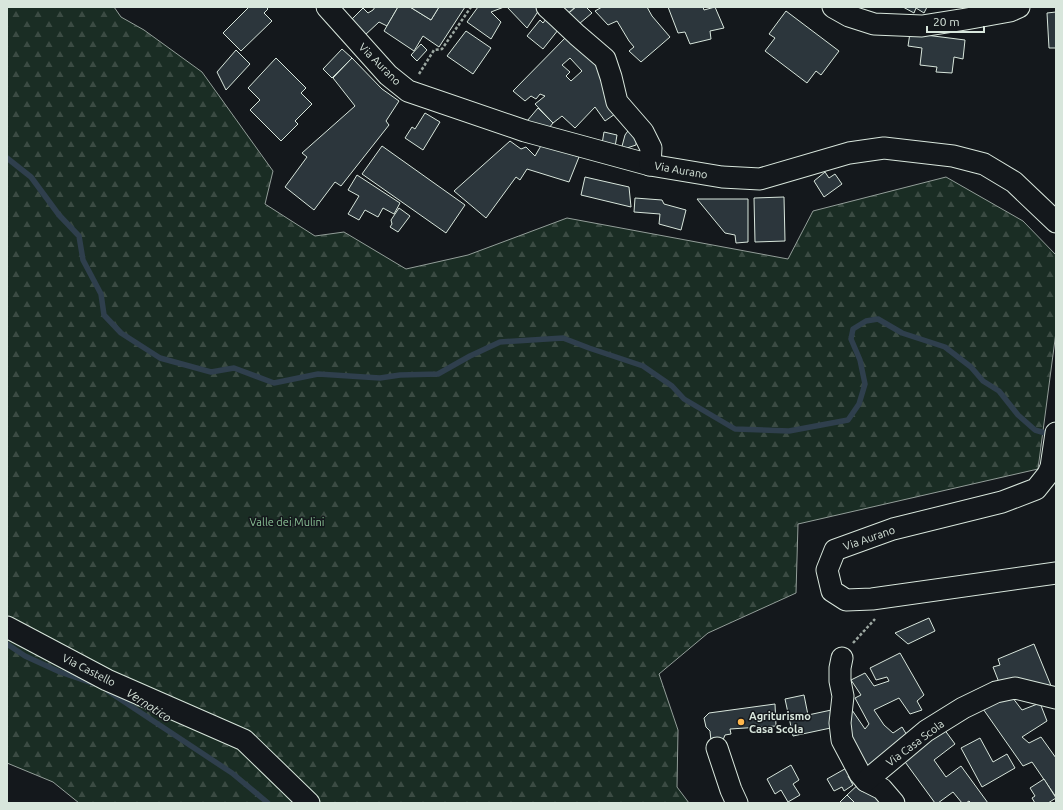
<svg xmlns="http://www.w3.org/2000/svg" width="1063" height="810" font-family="Ubuntu,sans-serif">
<defs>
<pattern id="forest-firs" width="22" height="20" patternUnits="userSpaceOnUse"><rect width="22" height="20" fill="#1a2d24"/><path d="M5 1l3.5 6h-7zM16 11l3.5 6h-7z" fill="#3b4b43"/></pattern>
</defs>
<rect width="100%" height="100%" fill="#14181c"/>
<path fill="url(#forest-firs)" stroke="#939e99" d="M 7,7 L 114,7 L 121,17 L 144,30 L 202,72 L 273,171 L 265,204 L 315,236 L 344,232 L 406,269 L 468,255 L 567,218 L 788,259 L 813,211 L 946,177 L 1023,221 L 1056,255 L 1056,332 L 1038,469 L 798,524 L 796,593 L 708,633 L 659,674 L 678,730 L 677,787 L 689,803 L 79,803 L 53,782 L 7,763 Z"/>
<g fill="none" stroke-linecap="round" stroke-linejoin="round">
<g stroke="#2f3f4d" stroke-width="5.5">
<path d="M 7,158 L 31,177 L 59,215 L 79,236 L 83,260 L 101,294 L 104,315 L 121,333 L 160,358 L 211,372 L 234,368 L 274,383 L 318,374 L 380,378 L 400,375 L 438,374 L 470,356 L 500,342 L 563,338 L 589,348 L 643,366 L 672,386 L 684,399 L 735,429 L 789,431 L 848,420 L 859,404 L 865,384 L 860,360 L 851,339 L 853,329 L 866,321 L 878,319 L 902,333 L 945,347 L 971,367 L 983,381 L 999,391 L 1018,415 L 1035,430 L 1052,435"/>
<path d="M 7,644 L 25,656 L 60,672 L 95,684"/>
<path d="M 108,691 L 232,773 L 268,803"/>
</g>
</g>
<g fill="#2c363c" stroke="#d8e6dc" fill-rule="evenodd">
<path d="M 249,7 L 266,7 L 268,9 L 264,13 L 272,21 L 241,51 L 223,33 Z"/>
<path d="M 375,7 L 398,7 L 387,26 L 379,22 L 364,36 L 352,19 L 363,8 L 368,13 L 373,10 Z"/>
<path d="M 398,7 L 410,7 L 431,20 L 439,7 L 465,7 L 439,47 L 423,36 L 414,51 L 384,31 Z"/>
<path d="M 410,7 L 439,7 L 431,20 Z"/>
<path d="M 478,7 L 504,7 L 491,12 L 501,22 L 491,39 L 467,22 Z"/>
<path d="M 507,7 L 541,7 L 527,28 Z"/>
<path d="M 552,7 L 575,7 L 564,17 Z"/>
<path d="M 576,7 L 586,7 L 592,13 L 573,29 L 564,17 Z"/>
<path d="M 602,7 L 647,7 L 652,16 L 670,37 L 641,62 L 629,51 L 634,47 L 629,41 L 617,21 L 608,25 L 595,11 Z"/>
<path d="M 668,7 L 703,7 L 704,10 L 715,7 L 724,28 L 710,31 L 711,39 L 690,44 L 685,32 L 678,33 Z"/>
<path d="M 903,7 L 927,7 L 924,13 L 916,8 L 914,13 Z"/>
<path d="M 1056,10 L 1056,48 L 1049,48 L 1047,13 L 1056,12 Z"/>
<path d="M 786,11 L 839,51 L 821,75 L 816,71 L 807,83 L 765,51 L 775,38 L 769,34 Z"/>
<path d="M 549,15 L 562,25 L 543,49 L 527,36 L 540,20 L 543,23 Z"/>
<path d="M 466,31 L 491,48 L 473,74 L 447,56 Z"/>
<path d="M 570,33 L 604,74 L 615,114 L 605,121 L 595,107 L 575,128 L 562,116 L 553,123 L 535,104 L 545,96 L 540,94 L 536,99 L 531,96 L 525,101 L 513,91 ZM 570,58 L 582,71 L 571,81 L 566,76 L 570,72 L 562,65 Z"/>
<path d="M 910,33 L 965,40 L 963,59 L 954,57 L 952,73 L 936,72 L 937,67 L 920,65 L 922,48 L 908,46 Z"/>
<path d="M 421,44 L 427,50 L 417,61 L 411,55 Z"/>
<path d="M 342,49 L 352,58 L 332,78 L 323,69 Z"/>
<path d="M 236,50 L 250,64 L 226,90 L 217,72 Z"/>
<path d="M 276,58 L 306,88 L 301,93 L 312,104 L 295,121 L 298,124 L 281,141 L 250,110 L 260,100 L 248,88 Z"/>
<path d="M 352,58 L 382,89 L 399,101 L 386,121 L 389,125 L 341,186 L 335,182 L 314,210 L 285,187 L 307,157 L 302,153 L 355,106 L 333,78 Z"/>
<path d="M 538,108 L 553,123 L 549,128 L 527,121 Z"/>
<path d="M 425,113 L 440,122 L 423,150 L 405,138 L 412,127 L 415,129 Z"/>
<path d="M 630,128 L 637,134 L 636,145 L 621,150 L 625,135 Z"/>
<path d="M 604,132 L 617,135 L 615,147 L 602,144 Z"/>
<path d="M 510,141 L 521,149 L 526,147 L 535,156 L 542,144 L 579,157 L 569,182 L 527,169 L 520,180 L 516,177 L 486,218 L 454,191 Z"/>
<path d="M 382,146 L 465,205 L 446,233 L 362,174 Z"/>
<path d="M 825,172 L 829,178 L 835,174 L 842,184 L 824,197 L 814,181 Z"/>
<path d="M 357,175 L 400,203 L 394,214 L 383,208 L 378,217 L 365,210 L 359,220 L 348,214 L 359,196 L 348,190 Z"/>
<path d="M 585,177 L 629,187 L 631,207 L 581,195 Z"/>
<path d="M 784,197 L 785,241 L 755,242 L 754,198 Z"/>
<path d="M 635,198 L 662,200 L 664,204 L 686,210 L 681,230 L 659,224 L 660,214 L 634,212 Z"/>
<path d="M 697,199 L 748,199 L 748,242 L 736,243 L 735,235 L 725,233 Z"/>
<path d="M 399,208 L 410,216 L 398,232 L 390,227 L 392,224 L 391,220 Z"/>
<path d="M 929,618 L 935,631 L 908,644 L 895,633 Z"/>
<path d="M 1034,644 L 1056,698 L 1002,690 L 993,667 L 1000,665 L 998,659 Z"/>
<path d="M 900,653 L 924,695 L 917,701 L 922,710 L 910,714 L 899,698 L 874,710 L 884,725 L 893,733 L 902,727 L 910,740 L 865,779 L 842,713 L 852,710 L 865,729 L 869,724 L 855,698 L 861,695 L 851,680 L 865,673 L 874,686 L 889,681 L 887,677 L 876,680 L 870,668 Z"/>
<path d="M 1009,693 L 1022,710 L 1040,703 L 1047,721 L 1022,737 L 1029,743 L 1041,737 L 1056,758 L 1056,797 L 1032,762 L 1023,766 L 981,706 Z"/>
<path d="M 804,695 L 808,715 L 836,709 L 840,726 L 793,736 L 785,699 Z"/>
<path d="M 775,704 L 776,726 L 730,729 L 731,734 L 725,735 L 723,740 L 711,741 L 710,731 L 706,727 L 704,718 L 709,713 Z"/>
<path d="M 941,725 L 955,744 L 934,760 L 946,777 L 961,766 L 988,803 L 971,803 L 969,801 L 966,803 L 962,803 L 953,792 L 938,803 L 935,803 L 900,755 Z"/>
<path d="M 980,738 L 993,762 L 1007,754 L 1015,768 L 982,787 L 961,748 Z"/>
<path d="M 791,765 L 799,780 L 793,784 L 800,795 L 788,802 L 781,790 L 775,794 L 767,779 Z"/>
<path d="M 850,766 L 854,773 L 848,776 L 853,785 L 844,791 L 842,787 L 834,791 L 827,779 Z"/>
<path d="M 1044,779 L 1056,798 L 1048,803 L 1035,803 L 1032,798 L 1035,796 L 1030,788 Z"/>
<path d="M 863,780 L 884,803 L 855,803 L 847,795 Z"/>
<path d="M 847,795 L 855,803 L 839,803 Z"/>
</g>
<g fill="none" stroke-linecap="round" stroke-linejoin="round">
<defs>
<g id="minor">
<path d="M 327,7 L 388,75 L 408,91 L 525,131 L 650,165 L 722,177 L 760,179 L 849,153 L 884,148 L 953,156 L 984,164 L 1014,182 L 1056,222"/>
<path d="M 547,7 L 558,17 L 577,35 L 605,59 L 611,77 L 617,102 L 643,132 L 651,148 L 650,165"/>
<path d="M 833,7 L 849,16 L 874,24 L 922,26 L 966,19 L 1010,11 L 1019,7"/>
<path d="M 1056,433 L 1051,467 L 1048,474 L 1036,489 L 1002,502 L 893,529 L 835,550 L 827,570 L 832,591 L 846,600 L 872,599 L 1056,573"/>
<path d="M 7,627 L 107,680 L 244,740 L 309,803"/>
<path d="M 842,658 L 840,668 L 840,681 L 843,696 L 840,723 L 842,740 L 860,774 L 866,781 L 882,789 L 894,803"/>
<path d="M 717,748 L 731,790 L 737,803"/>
<path d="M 866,781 L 926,731 L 963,708 L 996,692 L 1015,688 L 1056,698"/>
</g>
</defs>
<use href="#minor" stroke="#d8e6dc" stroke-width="23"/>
<g stroke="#9da8a2" stroke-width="2.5" stroke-dasharray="3 2" stroke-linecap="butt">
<path d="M 419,74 L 434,50 L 442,49 L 471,7"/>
<path d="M 853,643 L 875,619"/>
</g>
<use href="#minor" stroke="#14181c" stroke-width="21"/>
</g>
<circle fill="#ffb74d" stroke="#14181c" stroke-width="1.5" cx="741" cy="722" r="4"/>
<g text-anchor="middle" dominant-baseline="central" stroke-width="3" stroke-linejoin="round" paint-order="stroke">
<g font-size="11" fill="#d8e6dc" stroke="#14181c">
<text transform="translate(380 64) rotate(45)">Via Aurano</text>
<text transform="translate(681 170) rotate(10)">Via Aurano</text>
<text transform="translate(869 538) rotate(-19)">Via Aurano</text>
<text transform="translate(89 670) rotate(27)">Via Castello</text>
<text transform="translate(915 743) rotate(-37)">Via Casa Scola</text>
</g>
<g font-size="11" fill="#8ac095" stroke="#14181c">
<text x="287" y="522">Valle dei Mulini</text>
</g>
<g font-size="11" font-weight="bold" fill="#d8e6dc" stroke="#14181c" text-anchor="start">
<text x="749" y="716">Agriturismo<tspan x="749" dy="13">Casa Scola</tspan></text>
</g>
<g font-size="12" font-style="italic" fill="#d8e6dc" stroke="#14181c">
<text transform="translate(149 705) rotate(33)">Vernotico</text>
</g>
</g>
<rect width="1063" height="810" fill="none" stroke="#d8e6dc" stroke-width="16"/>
<path d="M927 26v6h57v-6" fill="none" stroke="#d8e6dc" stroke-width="2"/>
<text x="933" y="26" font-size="12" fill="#d8e6dc" stroke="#14181c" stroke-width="3" paint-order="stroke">20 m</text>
</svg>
